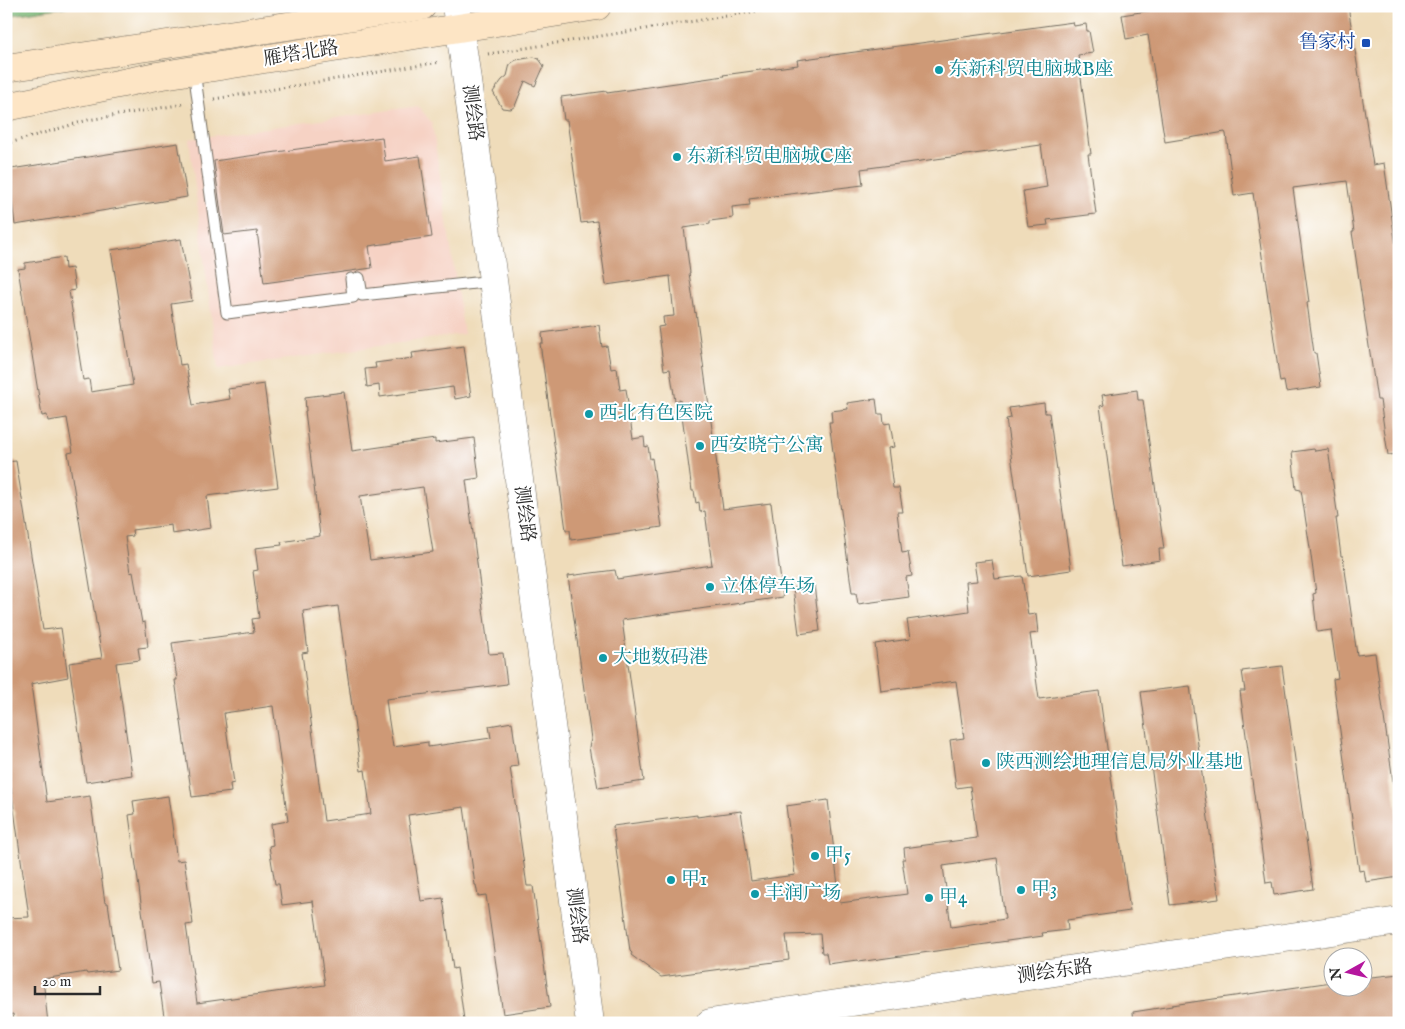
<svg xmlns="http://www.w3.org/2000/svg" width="1405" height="1029" font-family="'IM FELL English','Noto Serif SC',serif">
<rect width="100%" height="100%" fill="#fff"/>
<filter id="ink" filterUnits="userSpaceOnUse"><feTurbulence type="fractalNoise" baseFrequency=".02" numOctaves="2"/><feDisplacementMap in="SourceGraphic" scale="10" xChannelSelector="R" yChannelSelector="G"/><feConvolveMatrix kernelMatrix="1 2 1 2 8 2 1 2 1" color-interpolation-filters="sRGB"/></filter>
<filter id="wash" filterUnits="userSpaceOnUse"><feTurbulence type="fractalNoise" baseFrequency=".0096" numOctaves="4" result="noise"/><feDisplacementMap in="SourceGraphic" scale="20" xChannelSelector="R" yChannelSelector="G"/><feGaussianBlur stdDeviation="1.12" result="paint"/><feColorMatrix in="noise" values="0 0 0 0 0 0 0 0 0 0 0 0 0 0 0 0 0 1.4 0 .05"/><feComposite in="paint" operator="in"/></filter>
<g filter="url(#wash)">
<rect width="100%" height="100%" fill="#efdcba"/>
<path fill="#f6d2c4" d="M 418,106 L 432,123 L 464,334 L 218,369 L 189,139 Z"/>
<path fill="#7bb776" stroke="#537150" d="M 6,6 L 71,6 L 6,16 Z"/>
<g id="blocks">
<g fill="#ce9976" fill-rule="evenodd">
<path d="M 1153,6 L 1348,6 L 1373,165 L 1384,163 L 1399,267 L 1399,277 L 1396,278 L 1399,296 L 1399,454 L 1388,455 L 1380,400 L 1377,400 L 1352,232 L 1354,232 L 1347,181 L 1293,188 L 1309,302 L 1307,303 L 1314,353 L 1316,353 L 1321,387 L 1286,392 L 1284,381 L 1280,382 L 1253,193 L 1234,196 L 1226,134 L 1225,132 L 1165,142 L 1148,35 L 1126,39 L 1122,15 L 1153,10 Z"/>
<path d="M 1073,22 L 1074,26 L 1086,24 L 1087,31 L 1089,31 L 1093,53 L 1078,55 L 1091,154 L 1088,154 L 1096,214 L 1047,220 L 1048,225 L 1028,227 L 1023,191 L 1047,187 L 1041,145 L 861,169 L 863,185 L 749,199 L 750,205 L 732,207 L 733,218 L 710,221 L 710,224 L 684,228 L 690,273 L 689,273 L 695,313 L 696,312 L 723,509 L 771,503 L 783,597 L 622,620 L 644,781 L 598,788 L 594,766 L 591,759 L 589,747 L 591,739 L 568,576 L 615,570 L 617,579 L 712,565 L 705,511 L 700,512 L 699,502 L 696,503 L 694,491 L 692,491 L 680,400 L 675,401 L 670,369 L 664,370 L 658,327 L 664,326 L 663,317 L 674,316 L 670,276 L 606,285 L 597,221 L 581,223 L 567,120 L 564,120 L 561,97 L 607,91 L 607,93 L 724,76 L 723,75 L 798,65 L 797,60 Z"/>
<path d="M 534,57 L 539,59 L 544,66 L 535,86 L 525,81 L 515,106 L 511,109 L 502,108 L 493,92 L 502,80 L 507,76 L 510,64 L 516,60 Z"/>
<path d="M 382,137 L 385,161 L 420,156 L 432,237 L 369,246 L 372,268 L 264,283 L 257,231 L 224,235 L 214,161 Z"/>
<path d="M 178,143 L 187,197 L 15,225 L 12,201 L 11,169 Z"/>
<path d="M 181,239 L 192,301 L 171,304 L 180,365 L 186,364 L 193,405 L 230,399 L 228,389 L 264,384 L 278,487 L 207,496 L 211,528 L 172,534 L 171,525 L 132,530 L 133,536 L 125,537 L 130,573 L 133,572 L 142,623 L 145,622 L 148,647 L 138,648 L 140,660 L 116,663 L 132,775 L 86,782 L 69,663 L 102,658 L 68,453 L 73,452 L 67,418 L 48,421 L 47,415 L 42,416 L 18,269 L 25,268 L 25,263 L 64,257 L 65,269 L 72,268 L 75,290 L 69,291 L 83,380 L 89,379 L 91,392 L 133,385 L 111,250 Z"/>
<path d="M 599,325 L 602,347 L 607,346 L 611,369 L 617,368 L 620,390 L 626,389 L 633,439 L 644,437 L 645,447 L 648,446 L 650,459 L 652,458 L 662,527 L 571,540 L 570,530 L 566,530 L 540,343 L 543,343 L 542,333 Z"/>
<path d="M 464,346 L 471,396 L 455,399 L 453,387 L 380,397 L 379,385 L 367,387 L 365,369 L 376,368 L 375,363 L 413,358 L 412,353 Z"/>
<path d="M 1137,390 L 1138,400 L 1143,400 L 1164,549 L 1159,549 L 1160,560 L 1122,566 L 1100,406 L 1104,405 L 1102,395 Z"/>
<path d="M 344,392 L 352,451 L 435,439 L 435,443 L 474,438 L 479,478 L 466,480 L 489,654 L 503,653 L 507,684 L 386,699 L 388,715 L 393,747 L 428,742 L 428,747 L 491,738 L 489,726 L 512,722 L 518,766 L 510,767 L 527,886 L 533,886 L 550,1007 L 503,1014 L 486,895 L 478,896 L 476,885 L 475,885 L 464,807 L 408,815 L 421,901 L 443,898 L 453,969 L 457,968 L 464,1020 L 443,1023 L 165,1023 L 159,982 L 152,983 L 129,815 L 135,814 L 133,801 L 168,796 L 177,861 L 184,860 L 188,887 L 193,924 L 186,925 L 197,1003 L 325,985 L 313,901 L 282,905 L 279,884 L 275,884 L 269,846 L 273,845 L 271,824 L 288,821 L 273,706 L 224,713 L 234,783 L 230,784 L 231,792 L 192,797 L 175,680 L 177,680 L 172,643 L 254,632 L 252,619 L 259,618 L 253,571 L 258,570 L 255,548 L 282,545 L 281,542 L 320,536 L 305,411 L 306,411 L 305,397 ZM 423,487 L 433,552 L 370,560 L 360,496 ZM 338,606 L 361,771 L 365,770 L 371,814 L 324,821 L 302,653 L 308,652 L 303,611 Z"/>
<path d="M 876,399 L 878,414 L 883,414 L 884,424 L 890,423 L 894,447 L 888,448 L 893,488 L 899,488 L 903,512 L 897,512 L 902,553 L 908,552 L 912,576 L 906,577 L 909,597 L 858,604 L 856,593 L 852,593 L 829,422 L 832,422 L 831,411 L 848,409 L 847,403 Z"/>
<path d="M 1044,403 L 1045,413 L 1049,413 L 1071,570 L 1028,576 L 1006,419 L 1011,418 L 1009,408 Z"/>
<path d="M 1314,449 L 1315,451 L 1328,449 L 1338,518 L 1336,518 L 1341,556 L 1343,556 L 1357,655 L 1375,653 L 1399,824 L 1399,877 L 1366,882 L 1364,870 L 1359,871 L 1333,679 L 1338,678 L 1331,630 L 1317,632 L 1313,594 L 1316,593 L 1310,548 L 1301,490 L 1296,489 L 1292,452 Z"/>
<path d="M 16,461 L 43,630 L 61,628 L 68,677 L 31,684 L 47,802 L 90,796 L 105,903 L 108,903 L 118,970 L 87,974 L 86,972 L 43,979 L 48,1023 L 14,1023 L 13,1014 L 6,1015 L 6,918 L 29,917 L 11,788 L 6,789 L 6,462 Z"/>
<path d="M 992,560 L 995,579 L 1022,576 L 1028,615 L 1036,614 L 1038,633 L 1030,634 L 1039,699 L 1099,691 L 1130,911 L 1067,920 L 1068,930 L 1042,933 L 1043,936 L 858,962 L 857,960 L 828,964 L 826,953 L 822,953 L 820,934 L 786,935 L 789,960 L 661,977 L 631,955 L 632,953 L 630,951 L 613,826 L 697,815 L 697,817 L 741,811 L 751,881 L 795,875 L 786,806 L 828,800 L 840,903 L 907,894 L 902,859 L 905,859 L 904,848 L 977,838 L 970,786 L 956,788 L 950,740 L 964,738 L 956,681 L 881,691 L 875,644 L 910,639 L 907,620 L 969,611 L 966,582 L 977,581 L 974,562 ZM 997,858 L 1005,919 L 951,927 L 943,866 Z"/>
<path d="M 814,585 L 820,631 L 799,634 L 793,588 Z"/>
<path d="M 1282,666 L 1313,889 L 1274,895 L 1272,882 L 1266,883 L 1240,691 L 1245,691 L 1242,671 Z"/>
<path d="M 1190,686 L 1219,899 L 1170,905 L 1141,692 Z"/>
<path d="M 1399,974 L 1399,1023 L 1134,1023 L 1133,1012 L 1172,1006 L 1172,1005 L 1332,982 L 1332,986 L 1362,986 L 1362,978 Z"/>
</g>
</g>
</g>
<g filter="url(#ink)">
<use href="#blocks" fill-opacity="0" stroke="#70695d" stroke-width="1"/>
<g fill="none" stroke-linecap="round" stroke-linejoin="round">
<defs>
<g id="service">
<path d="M 194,70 L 227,313 L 353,297 L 351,279"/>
<path d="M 359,278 L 362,295 L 494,281"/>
</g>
<g id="tertiary">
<path d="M 456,6 L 464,58 L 590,1023"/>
<path d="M 710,1023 L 1399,921"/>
</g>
<g id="secondary">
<path d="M 6,68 L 422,6"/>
<path d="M 6,107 L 157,76 L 597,6"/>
</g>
</defs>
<use href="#service" stroke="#70695d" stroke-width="13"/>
<use href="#tertiary" stroke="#70695d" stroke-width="29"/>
<use href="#secondary" stroke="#70695d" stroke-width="29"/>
<g stroke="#70695d" stroke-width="3" stroke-dasharray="1 4" stroke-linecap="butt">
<path d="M 488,54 L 789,6"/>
<path d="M 214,99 L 440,62"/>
<path d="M 6,144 L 88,120 L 184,104"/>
</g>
<use href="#service" stroke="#fff" stroke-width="11"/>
<use href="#tertiary" stroke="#fff" stroke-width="28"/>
<use href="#secondary" stroke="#fde5c5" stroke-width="28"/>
</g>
</g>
<rect fill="#1a4fb4" stroke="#fff" stroke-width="2" x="1361" y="38" width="10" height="10" rx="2.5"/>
<g fill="#0f9aa8" stroke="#fff" stroke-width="2">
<circle cx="939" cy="70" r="5"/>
<circle cx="677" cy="157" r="5"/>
<circle cx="589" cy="414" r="5"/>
<circle cx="700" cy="446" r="5"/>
<circle cx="710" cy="587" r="5"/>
<circle cx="603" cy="658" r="5"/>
<circle cx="986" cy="763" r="5"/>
<circle cx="815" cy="856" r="5"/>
<circle cx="671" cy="880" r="5"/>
<circle cx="1021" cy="890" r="5"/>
<circle cx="755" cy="894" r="5"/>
<circle cx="929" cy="898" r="5"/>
</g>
<g text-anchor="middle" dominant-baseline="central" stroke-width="4" stroke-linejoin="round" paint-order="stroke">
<g font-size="19" fill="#164399" stroke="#fff" text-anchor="end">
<text x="1356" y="43">鲁家村</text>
</g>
<g font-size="19" fill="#2b2b2b" stroke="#fff">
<text transform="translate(301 54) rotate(-9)">雁塔北路</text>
<text transform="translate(472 113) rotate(83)">测绘路</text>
<text transform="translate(524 514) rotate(83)">测绘路</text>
<text transform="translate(576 916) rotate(83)">测绘路</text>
<text transform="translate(1055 972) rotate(-8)">测绘东路</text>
</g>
<g font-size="19" fill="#0d838f" stroke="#fff" text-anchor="start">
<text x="949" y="70">东新科贸电脑城B座</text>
<text x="687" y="157">东新科贸电脑城C座</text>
<text x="599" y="414">西北有色医院</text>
<text x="710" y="446">西安晓宁公寓</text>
<text x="720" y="587">立体停车场</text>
<text x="613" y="658">大地数码港</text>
<text x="996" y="763">陕西测绘地理信息局外业基地</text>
<text x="825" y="856">甲5</text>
<text x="681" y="880">甲1</text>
<text x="1031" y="890">甲3</text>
<text x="765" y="894">丰润广场</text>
<text x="939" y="898">甲4</text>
</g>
</g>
<rect width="1405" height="1029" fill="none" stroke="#fff" stroke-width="25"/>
<g transform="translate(1348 972) rotate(262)"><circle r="24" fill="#ffffff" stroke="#aaaaaa"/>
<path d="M0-4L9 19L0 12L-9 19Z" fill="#b5179e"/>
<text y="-8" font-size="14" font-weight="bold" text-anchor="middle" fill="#2b2b2b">N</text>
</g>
<path d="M35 986v8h65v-8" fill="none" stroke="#2b2b2b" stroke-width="2.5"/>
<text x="42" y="986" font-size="15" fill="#2b2b2b" stroke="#ffffff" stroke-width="4" paint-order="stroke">20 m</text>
</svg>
